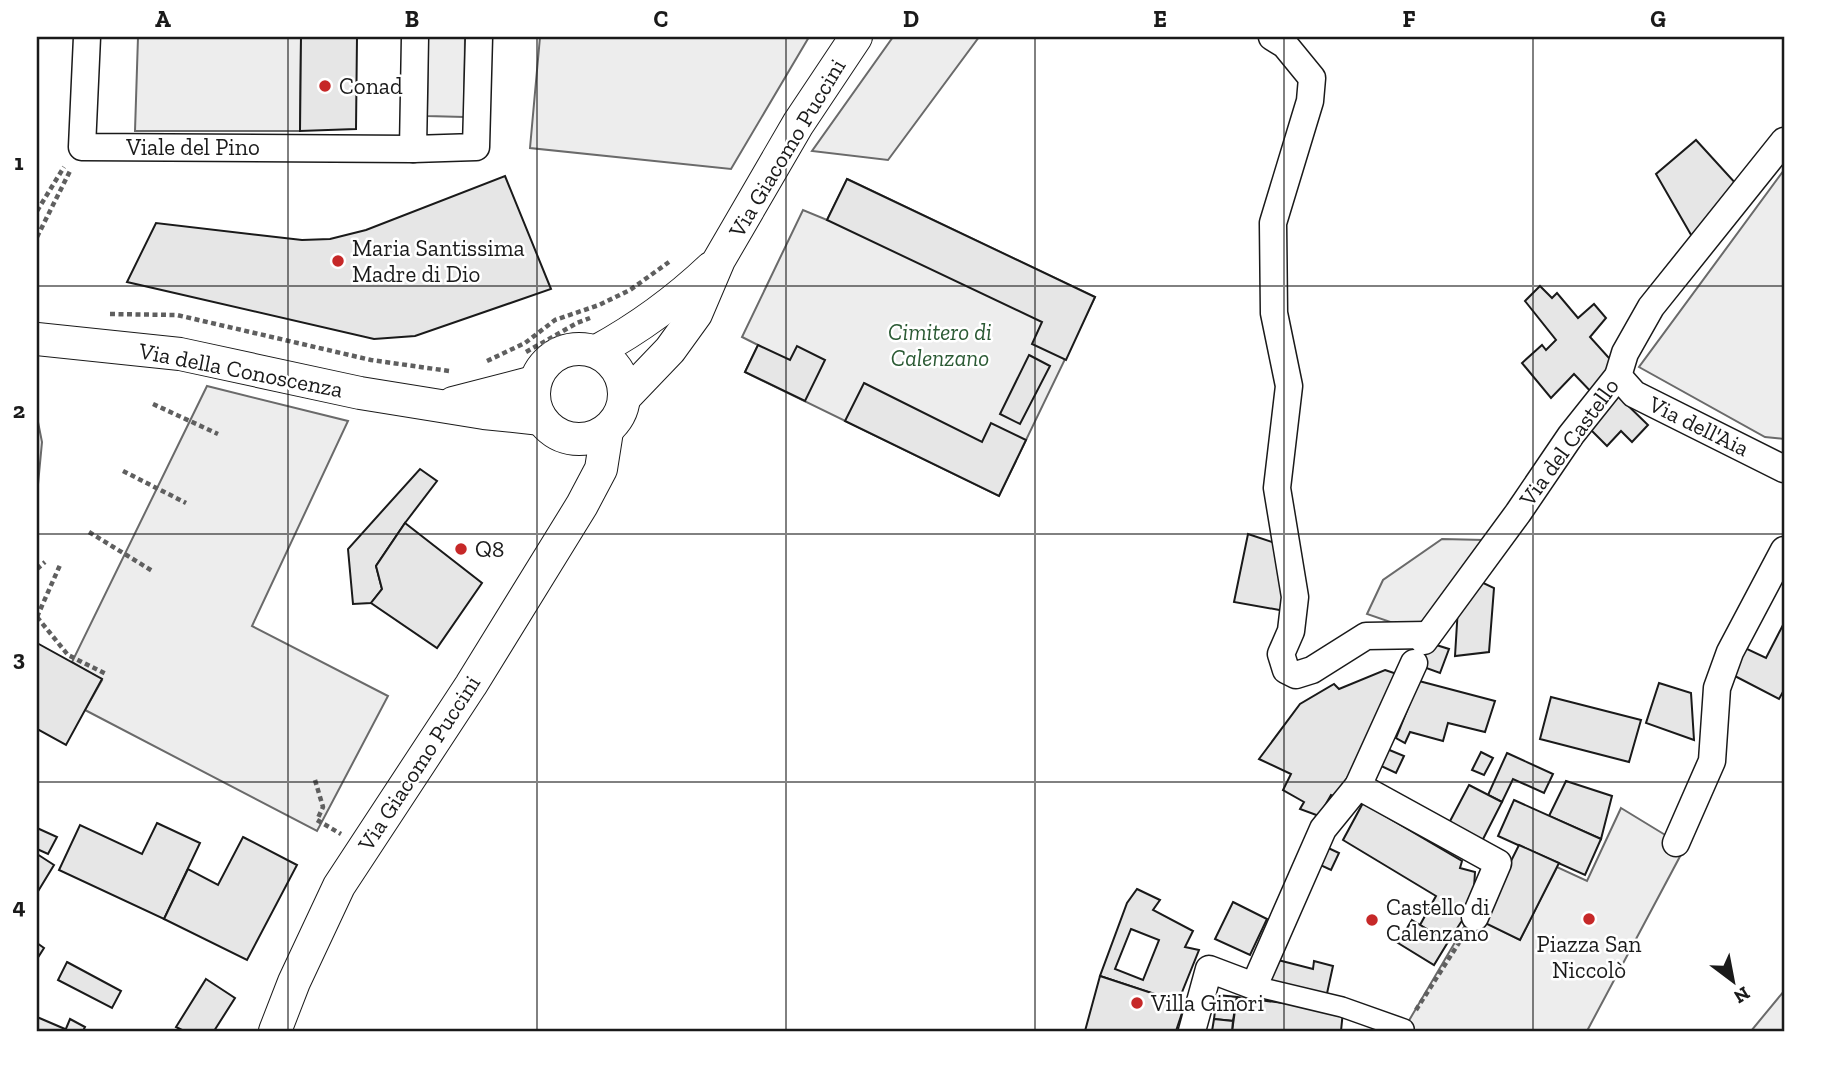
<svg xmlns="http://www.w3.org/2000/svg" width="1821" height="1068" viewBox="0 0 1821 1068" font-family="'Zilla Slab',serif">
  <style>
    .built { fill: #ededed; stroke: #6a6a6a; stroke-width: 2 }
    .building { fill: #e6e6e6; stroke: #1a1a1a; stroke-width: 2; fill-rule: evenodd }
    .lines { fill: none; stroke-linecap: round; stroke-linejoin: round }
    .pedestrian-casing { stroke: #1a1a1a; stroke-width: 22 }
    .minor-casing { stroke: #1a1a1a; stroke-width: 29 }
    .tertiary-casing { stroke: #1a1a1a; stroke-width: 34 }
    .path { stroke: #5f5f5f; stroke-width: 4.5; stroke-dasharray: 5 3.5; stroke-linecap: butt }
    .pedestrian { stroke: #fff; stroke-width: 19 }
    .minor { stroke: #fff; stroke-width: 26 }
    .tertiary { stroke: #fff; stroke-width: 32 }
    .grid { fill: none; stroke: #1a1a1a; stroke-width: 2; stroke-opacity: 0.55 }
    .poi-dot { fill: #c62828; stroke: #fff; stroke-width: 2.5 }
    .labels { text-anchor: middle; dominant-baseline: central; stroke-width: 5; stroke-linejoin: round; paint-order: stroke }
    .poi-label { font-size: 23px; fill: #1a1a1a; stroke: #fff; text-anchor: start }
    .street-label { font-size: 23px; fill: #1a1a1a; stroke: #fff }
    .park-label { font-size: 23px; font-style: italic; fill: #2b5a34; stroke: #fff }
    .neatline { fill: none; stroke: #1a1a1a; stroke-width: 2.5 }
    .grid-label { font-size: 23px; text-anchor: middle; font-weight: bold; fill: #1a1a1a }
  </style>
  <rect width="100%" height="100%" fill="#fff"/>
  <g class="built">
    <path d="M 138,37 L 301,37 L 300,131 L 135,131 Z"/>
    <path d="M 428,37 L 465,37 L 464,117 L 427,116 Z"/>
    <path d="M 540,37 L 809,37 L 731,169 L 530,148 Z"/>
    <path d="M 893,37 L 979,37 L 888,160 L 812,151 Z"/>
    <path d="M 1784,170 L 1784,439 L 1765,437 L 1639,367 Z"/>
    <path d="M 847,179 L 1095,297 L 999,496 L 745,372 L 758,345 L 742,337 L 803,210 L 827,220 Z"/>
    <path d="M 207,386 L 348,421 L 252,626 L 388,696 L 317,831 L 85,710 L 102,680 L 72,662 Z"/>
    <path d="M 37,417 L 42,442 L 37,495 Z"/>
    <path d="M 1442,539 L 1484,540 L 1428,635 L 1367,614 L 1383,580 Z"/>
    <path d="M 1621,808 L 1685,847 L 1587,1031 L 1405,1031 L 1404,1029 L 1471,915 L 1520,940 L 1557,867 L 1587,881 Z"/>
    <path d="M 1784,991 L 1784,1031 L 1751,1031 Z"/>
  </g>
  <g class="building">
    <path d="M 301,37 L 357,37 L 356,129 L 300,131 Z"/>
    <path d="M 1696,140 L 1738,186 L 1694,240 L 1656,174 Z"/>
    <path d="M 505,176 L 551,289 L 415,336 L 374,339 L 127,282 L 156,223 L 302,240 L 330,239 L 366,230 Z"/>
    <path d="M 847,179 L 1095,297 L 1066,360 L 1032,344 L 1042,322 L 827,220 Z"/>
    <path d="M 1540,286 L 1552,298 L 1557,293 L 1578,318 L 1594,304 L 1606,318 L 1590,337 L 1618,368 L 1595,396 L 1574,374 L 1551,398 L 1522,363 L 1542,345 L 1546,350 L 1556,340 L 1525,301 Z"/>
    <path d="M 758,345 L 790,360 L 797,346 L 825,360 L 805,401 L 745,372 Z"/>
    <path d="M 1029,355 L 1050,366 L 1020,424 L 1000,414 Z"/>
    <path d="M 864,383 L 982,442 L 991,423 L 1026,440 L 999,496 L 845,421 Z"/>
    <path d="M 1615,393 L 1648,425 L 1632,442 L 1621,431 L 1607,446 L 1585,424 Z"/>
    <path d="M 420,469 L 437,481 L 405,523 L 376,566 L 382,589 L 371,603 L 353,604 L 348,549 Z"/>
    <path d="M 405,523 L 482,583 L 437,648 L 371,603 L 382,589 L 376,566 Z"/>
    <path d="M 1248,534 L 1284,546 L 1285,611 L 1234,602 Z"/>
    <path d="M 1477,580 L 1494,588 L 1489,652 L 1455,656 L 1458,607 Z"/>
    <path d="M 1784,623 L 1784,690 L 1779,699 L 1729,673 L 1743,647 L 1766,658 Z"/>
    <path d="M 1417,639 L 1449,649 L 1440,673 L 1407,661 Z"/>
    <path d="M 37,643 L 102,679 L 66,745 L 37,729 Z"/>
    <path d="M 1385,670 L 1403,676 L 1340,799 L 1331,795 L 1319,816 L 1300,809 L 1304,802 L 1283,790 L 1291,774 L 1259,759 L 1300,704 L 1334,684 L 1339,689 Z"/>
    <path d="M 1419,681 L 1495,701 L 1485,732 L 1448,723 L 1443,741 L 1410,732 L 1405,743 L 1396,738 Z"/>
    <path d="M 1659,683 L 1691,693 L 1694,740 L 1646,723 Z"/>
    <path d="M 1551,697 L 1641,720 L 1629,762 L 1540,739 Z"/>
    <path d="M 1387,749 L 1404,756 L 1396,773 L 1379,765 Z"/>
    <path d="M 1481,752 L 1493,758 L 1484,775 L 1472,770 Z"/>
    <path d="M 1507,753 L 1553,774 L 1544,793 L 1513,779 L 1502,802 L 1488,795 Z"/>
    <path d="M 1566,781 L 1612,796 L 1601,839 L 1549,816 Z"/>
    <path d="M 1469,785 L 1502,802 L 1480,845 L 1448,825 Z"/>
    <path d="M 1514,800 L 1601,839 L 1585,875 L 1498,836 Z"/>
    <path d="M 1363,803 L 1462,861 L 1460,868 L 1475,872 L 1473,904 L 1448,942 L 1420,925 L 1436,896 L 1343,840 Z"/>
    <path d="M 157,823 L 200,843 L 164,919 L 59,870 L 80,825 L 142,854 Z"/>
    <path d="M 37,828 L 57,837 L 48,854 L 37,849 Z"/>
    <path d="M 243,837 L 297,865 L 247,960 L 164,919 L 188,869 L 218,885 Z"/>
    <path d="M 1519,845 L 1559,863 L 1520,940 L 1481,921 Z"/>
    <path d="M 1324,846 L 1339,853 L 1331,870 L 1316,863 Z"/>
    <path d="M 37,854 L 54,865 L 37,893 Z"/>
    <path d="M 1137,889 L 1160,900 L 1153,910 L 1193,931 L 1185,947 L 1199,950 L 1178,1002 L 1100,976 L 1127,903 ZM 1131,929 L 1159,940 L 1143,980 L 1115,969 Z"/>
    <path d="M 1233,902 L 1267,919 L 1250,955 L 1215,939 Z"/>
    <path d="M 1412,920 L 1448,942 L 1434,965 L 1398,943 Z"/>
    <path d="M 37,943 L 44,948 L 37,959 Z"/>
    <path d="M 1274,959 L 1313,969 L 1314,961 L 1333,966 L 1326,998 L 1267,983 Z"/>
    <path d="M 67,962 L 121,991 L 112,1008 L 58,980 Z"/>
    <path d="M 1100,976 L 1185,1004 L 1176,1031 L 1085,1031 Z"/>
    <path d="M 206,979 L 235,998 L 214,1031 L 184,1031 L 176,1027 Z"/>
    <path d="M 1217,995 L 1237,997 L 1233,1021 L 1214,1019 Z"/>
    <path d="M 1237,997 L 1343,1011 L 1341,1031 L 1232,1031 Z"/>
    <path d="M 37,1017 L 65,1029 L 65,1031 L 37,1031 Z"/>
    <path d="M 70,1019 L 85,1027 L 83,1031 L 65,1031 Z"/>
    <path d="M 1214,1019 L 1233,1021 L 1232,1031 L 1212,1031 Z"/>
  </g>
  <g class="lines">
    <defs>
      <path id="pedestrian" d="M 1254,986 L 1342,1007 L 1404,1029"/>
      <g id="minor">
        <path d="M 87,37 L 82,147 L 413,149"/>
        <path d="M 415,37 L 413,149 L 476,147 L 479,37"/>
        <path d="M 1272,37 L 1285,45 L 1312,78 L 1310,101 L 1273,223 L 1274,313 L 1289,386 L 1277,488 L 1295,597 L 1291,631 L 1281,654 L 1286,670 L 1296,675 L 1312,670 L 1366,636 L 1428,635"/>
        <path d="M 1618,376 L 1634,394 L 1784,469"/>
        <path d="M 1424,641 L 1518,513 L 1571,435 L 1618,376 L 1625,353 L 1651,307 L 1784,141"/>
        <path d="M 1358,786 L 1498,863 L 1475,917"/>
        <path d="M 1676,843 L 1712,761 L 1717,688 L 1730,652 L 1784,550"/>
        <path d="M 1192,1031 L 1209,969 L 1254,986 L 1323,829 L 1358,786 L 1414,663"/>
      </g>
      <g id="tertiary">
        <path d="M 37,339 L 180,354 L 360,393 L 484,413 L 541,419"/>
        <circle cx="579" cy="394" r="45"/>
        <path d="M 597,351 C 639,328 676,301 711,268"/>
        <path d="M 625,397 L 670,350 L 696,314 L 719,260 L 798,124 L 856,37"/>
        <path d="M 453,403 L 534,382"/>
        <path d="M 275,1031 L 294,982 L 339,886 L 471,685 L 582,505 L 601,469 L 607,431"/>
      </g>
    </defs>
    <use href="#pedestrian" class="pedestrian-casing"/>
    <use href="#minor" class="minor-casing"/>
    <use href="#tertiary" class="tertiary-casing"/>
    <g class="path">
      <path d="M 37,211 L 64,167"/>
      <path d="M 37,237 L 71,169"/>
      <path d="M 110,314 L 177,315 L 371,360 L 449,371"/>
      <path d="M 526,352 L 577,323 L 590,318"/>
      <path d="M 487,361 L 525,343 L 555,320 L 599,305 L 630,290 L 669,262"/>
      <path d="M 153,404 L 218,434"/>
      <path d="M 123,471 L 186,503"/>
      <path d="M 89,532 L 154,572"/>
      <path d="M 37,569 L 45,562"/>
      <path d="M 37,617 L 68,655 L 106,674"/>
      <path d="M 37,617 L 60,565"/>
      <path d="M 315,780 L 323,807 L 317,820 L 341,834"/>
      <path d="M 1416,1010 L 1462,938"/>
    </g>
    <use href="#pedestrian" class="pedestrian"/>
    <use href="#minor" class="minor"/>
    <use href="#tertiary" class="tertiary"/>
  </g>
  <path class="grid" d="M 288,37 L 288,1031M 537,37 L 537,1031M 786,37 L 786,1031M 1035,37 L 1035,1031M 1284,37 L 1284,1031M 1533,37 L 1533,1031M 37,286 L 1784,286M 37,534 L 1784,534M 37,782 L 1784,782"/>
  <g class="poi-dot">
    <circle cx="325" cy="86" r="7"/>
    <circle cx="338" cy="261" r="7"/>
    <circle cx="461" cy="549" r="7"/>
    <circle cx="1589" cy="919" r="7"/>
    <circle cx="1372" cy="920" r="7"/>
    <circle cx="1137" cy="1003" r="7"/>
  </g>
  <g class="labels">
    <g class="poi-label">
      <text x="339" y="86">Conad</text>
      <text x="352" y="248">Maria Santissima<tspan x="352" dy="26">Madre di Dio</tspan></text>
      <text x="475" y="549">Q8</text>
      <text x="1386" y="907">Castello di<tspan x="1386" dy="26">Calenzano</tspan></text>
      <text x="1589" y="944" text-anchor="middle">Piazza San<tspan x="1589" dy="26">Niccolò</tspan></text>
      <text x="1151" y="1003">Villa Ginori</text>
    </g>
    <g class="street-label">
      <text x="193" y="147">Viale del Pino</text>
      <text transform="translate(787 148) rotate(-59)">Via Giacomo Puccini</text>
      <text transform="translate(241 370) rotate(11)">Via della Conoscenza</text>
      <text transform="translate(1699 426) rotate(26)">Via dell'Aia</text>
      <text transform="translate(1569 442) rotate(-54)">Via del Castello</text>
      <text transform="translate(419 763) rotate(-57)">Via Giacomo Puccini</text>
    </g>
    <g class="park-label">
      <text x="940" y="332">Cimitero di<tspan x="940" dy="26">Calenzano</tspan></text>
    </g>
  </g>
  <rect width="1821" height="1068" fill="none" stroke="#ffffff" stroke-width="77"/>
  <g transform="translate(1733 981) rotate(148)" stroke="#ffffff" stroke-width="5" paint-order="stroke">
  <path d="M0-5L12 26L0 18L-12 26Z" fill="#1a1a1a"/>
  <text y="-10" font-size="19" font-weight="bold" text-anchor="middle" fill="#1a1a1a">N</text>
  </g>
  <rect x="38" y="38" width="1745" height="992" class="neatline"/>
  <g class="grid-label">
    <text x="163" y="27">A</text>
    <text x="412" y="27">B</text>
    <text x="661" y="27">C</text>
    <text x="911" y="27">D</text>
    <text x="1160" y="27">E</text>
    <text x="1409" y="27">F</text>
    <text x="1658" y="27">G</text>
    <text x="19" y="170">1</text>
    <text x="19" y="418">2</text>
    <text x="19" y="666">3</text>
    <text x="19" y="914">4</text>
  </g>
</svg>
